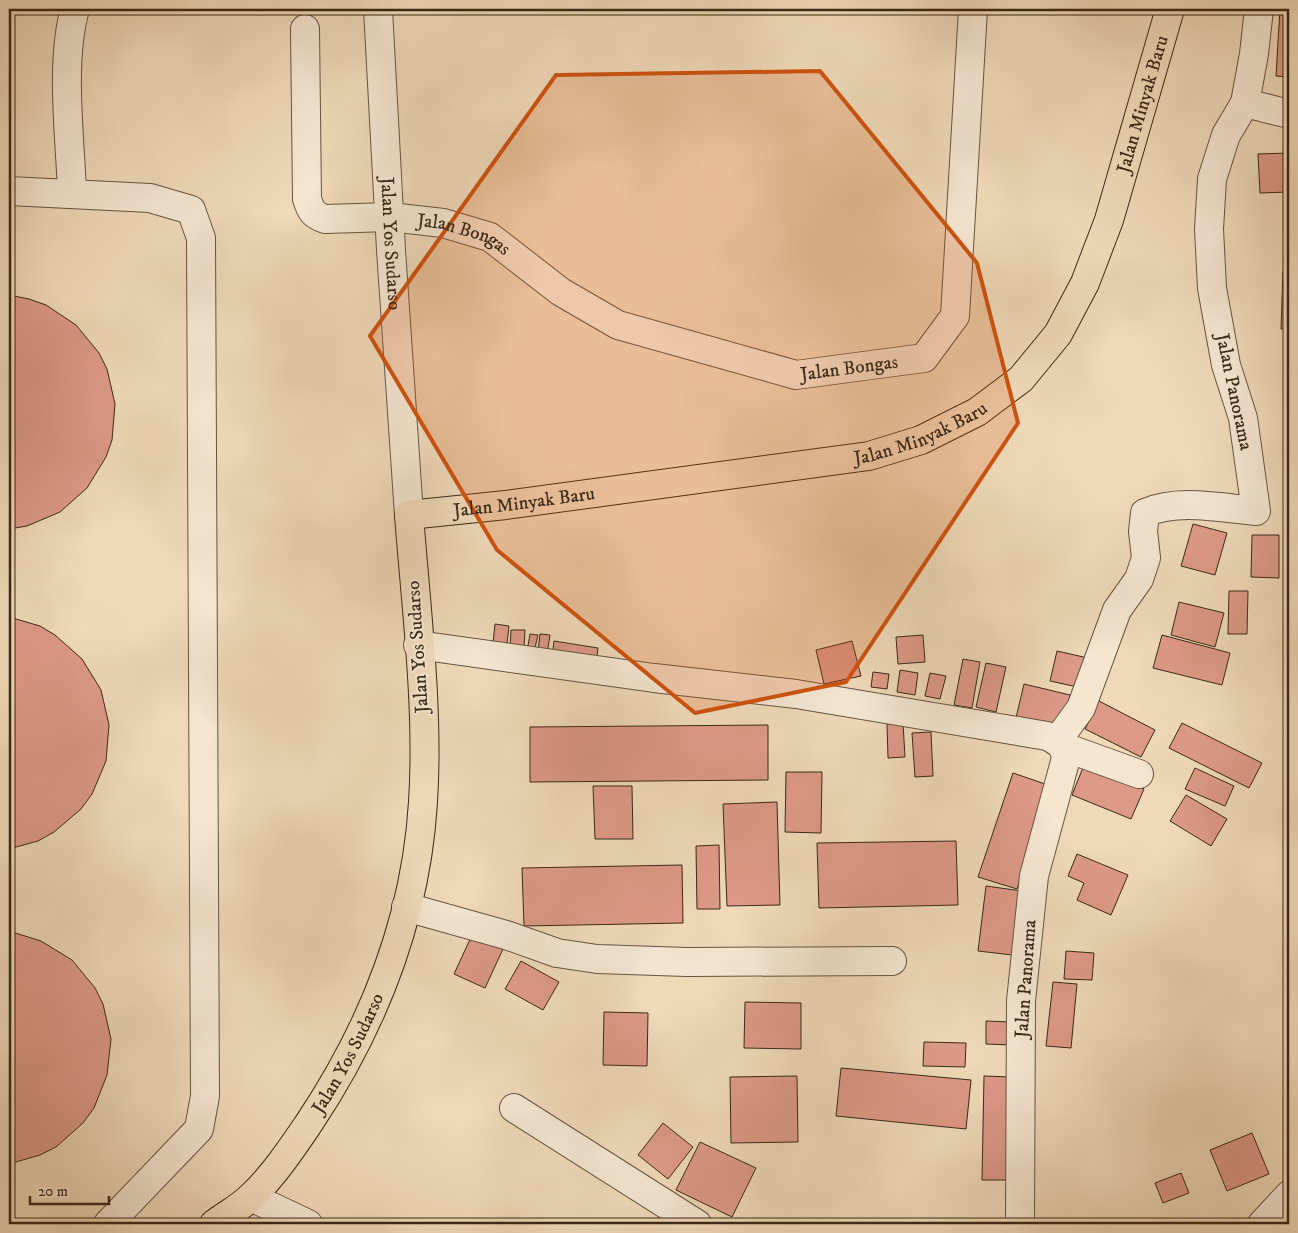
<svg xmlns="http://www.w3.org/2000/svg" width="1298" height="1233" viewBox="0 0 1298 1233" font-family="'IM FELL DW Pica',serif">
  <style>
    .building { fill: #d98; stroke: #392817 }
    .lines { fill: none; stroke-linecap: round; stroke-linejoin: round }
    .minor-casing { stroke: #665440; stroke-width: 30 }
    .major-casing { stroke: #392817; stroke-width: 30 }
    .minor { stroke: #f5e6d2; stroke-width: 28 }
    .major { stroke: #efd9b9; stroke-width: 28 }
    .marked { fill: #ce520e; fill-opacity: 0.2; stroke: #ce520e; stroke-width: 4; stroke-linejoin: round }
    .labels { text-anchor: middle; dominant-baseline: central; stroke-width: 4; stroke-linejoin: round; paint-order: stroke }
    .street-label { font-size: 19px; fill: #392817; stroke: #f5e6d2 }
  </style>
  <rect width="100%" height="100%" fill="#efd9b9"/>
  <filter id="stains"><feTurbulence type="fractalNoise" baseFrequency=".004" numOctaves="4"/><feColorMatrix values="0 0 0 0 .2 0 0 0 0 .09 0 0 0 0 .02 0 0 0 .5 -.17"/></filter>
  <radialGradient id="worn" r=".72"><stop offset=".6" stop-color="#630" stop-opacity="0"/><stop offset="1" stop-color="#630" stop-opacity=".3"/></radialGradient>
  <g class="building">
    <path d="M 1280,9 L 1289,9 L 1289,77 L 1276,76 Z"/>
    <path d="M 1289,153 L 1289,192 L 1260,193 L 1258,154 Z"/>
    <path d="M 1283,271 L 1289,271 L 1289,329 L 1281,329 Z"/>
    <path d="M 9,295 L 29,299 L 46,305 L 76,325 L 99,353 L 107,369 L 115,404 L 112,440 L 106,457 L 87,488 L 60,512 L 27,526 L 9,529 Z"/>
    <path d="M 1193,524 L 1227,533 L 1215,575 L 1181,566 Z"/>
    <path d="M 1252,535 L 1279,535 L 1279,578 L 1251,577 Z"/>
    <path d="M 1229,591 L 1248,591 L 1247,634 L 1228,634 Z"/>
    <path d="M 1179,602 L 1224,613 L 1215,647 L 1171,635 Z"/>
    <path d="M 9,617 L 40,626 L 55,635 L 82,659 L 101,690 L 109,725 L 106,761 L 92,794 L 81,809 L 54,832 L 38,841 L 9,849 Z"/>
    <path d="M 495,624 L 509,626 L 507,644 L 493,643 Z"/>
    <path d="M 511,630 L 525,630 L 524,648 L 510,648 Z"/>
    <path d="M 530,634 L 538,635 L 534,652 L 527,651 Z"/>
    <path d="M 540,634 L 550,635 L 547,654 L 538,652 Z"/>
    <path d="M 923,635 L 925,662 L 898,664 L 896,637 Z"/>
    <path d="M 1162,635 L 1230,653 L 1222,685 L 1153,668 Z"/>
    <path d="M 554,641 L 598,648 L 596,664 L 552,658 Z"/>
    <path d="M 852,641 L 861,676 L 824,684 L 816,650 Z"/>
    <path d="M 1057,651 L 1088,658 L 1082,688 L 1050,681 Z"/>
    <path d="M 963,659 L 980,662 L 972,708 L 954,705 Z"/>
    <path d="M 986,663 L 1006,667 L 996,712 L 976,707 Z"/>
    <path d="M 900,670 L 918,673 L 915,695 L 897,692 Z"/>
    <path d="M 873,672 L 889,674 L 887,689 L 871,687 Z"/>
    <path d="M 930,673 L 946,676 L 940,699 L 925,696 Z"/>
    <path d="M 1024,684 L 1070,695 L 1062,733 L 1015,722 Z"/>
    <path d="M 1099,701 L 1155,730 L 1141,757 L 1085,729 Z"/>
    <path d="M 903,723 L 905,757 L 888,758 L 887,724 Z"/>
    <path d="M 1182,723 L 1262,763 L 1249,788 L 1169,748 Z"/>
    <path d="M 768,725 L 768,780 L 530,782 L 530,727 Z"/>
    <path d="M 931,732 L 933,776 L 915,777 L 912,733 Z"/>
    <path d="M 1084,765 L 1144,789 L 1131,819 L 1072,795 Z"/>
    <path d="M 1195,768 L 1234,786 L 1225,806 L 1185,789 Z"/>
    <path d="M 786,772 L 822,772 L 821,833 L 785,832 Z"/>
    <path d="M 1013,773 L 1051,786 L 1017,889 L 978,877 Z"/>
    <path d="M 593,786 L 632,786 L 633,839 L 595,839 Z"/>
    <path d="M 1186,795 L 1227,819 L 1211,846 L 1170,821 Z"/>
    <path d="M 777,802 L 780,905 L 727,906 L 723,804 Z"/>
    <path d="M 956,841 L 958,905 L 819,908 L 817,843 Z"/>
    <path d="M 719,845 L 720,909 L 697,909 L 696,846 Z"/>
    <path d="M 1077,854 L 1128,875 L 1111,915 L 1077,900 L 1084,883 L 1068,876 Z"/>
    <path d="M 682,865 L 683,923 L 524,926 L 522,868 Z"/>
    <path d="M 986,886 L 1029,892 L 1021,956 L 978,951 Z"/>
    <path d="M 9,931 L 41,941 L 72,960 L 95,988 L 103,1004 L 111,1039 L 107,1075 L 94,1108 L 83,1123 L 56,1147 L 40,1155 L 9,1164 Z"/>
    <path d="M 472,935 L 503,949 L 485,988 L 454,974 Z"/>
    <path d="M 1066,951 L 1094,953 L 1092,980 L 1064,979 Z"/>
    <path d="M 521,961 L 559,982 L 543,1010 L 505,989 Z"/>
    <path d="M 1053,982 L 1077,984 L 1071,1048 L 1046,1046 Z"/>
    <path d="M 745,1002 L 801,1003 L 801,1049 L 744,1048 Z"/>
    <path d="M 604,1012 L 648,1013 L 647,1066 L 603,1065 Z"/>
    <path d="M 986,1021 L 1011,1022 L 1010,1045 L 986,1044 Z"/>
    <path d="M 924,1042 L 966,1043 L 965,1067 L 923,1066 Z"/>
    <path d="M 841,1068 L 971,1080 L 966,1129 L 836,1116 Z"/>
    <path d="M 797,1076 L 798,1142 L 731,1143 L 730,1077 Z"/>
    <path d="M 984,1076 L 1010,1077 L 1007,1180 L 982,1180 Z"/>
    <path d="M 663,1123 L 693,1147 L 668,1179 L 638,1155 Z"/>
    <path d="M 1252,1133 L 1269,1174 L 1227,1191 L 1210,1150 Z"/>
    <path d="M 700,1142 L 756,1168 L 732,1217 L 676,1190 Z"/>
    <path d="M 1181,1173 L 1189,1193 L 1163,1203 L 1155,1183 Z"/>
    <path d="M 1101,1219 L 1103,1224 L 1087,1224 Z"/>
  </g>
  <g class="lines">
    <defs>
      <g id="minor">
        <path id="s1" d="M 378,9 L 391,250 L 409,515"/>
        <path id="s2" d="M 305,29 L 307,199 C 311,211 313,215 325,219 L 390,217 L 443,223 L 490,237 L 561,292 L 618,325 L 796,375 L 924,358 L 955,316 L 973,9"/>
        <path d="M 1245,103 L 1289,114"/>
        <path d="M 9,191 L 150,198 L 191,210 L 201,238 L 205,1096 L 199,1129 L 108,1224"/>
        <path d="M 72,192 C 70,137 60,62 75,9"/>
        <path d="M 418,645 L 654,678 L 796,694 L 1047,736 C 1059,742 1064,745 1066,758 L 1034,876 L 1021,1001 L 1020,1224"/>
        <path d="M 1057,741 L 1081,708 L 1117,610 L 1139,579 L 1146,558 L 1143,531 L 1145,513 C 1178,498 1221,508 1256,511 L 1243,418 L 1226,365 L 1212,288 L 1209,229 L 1212,179 L 1226,135 L 1245,103 L 1254,54 L 1259,9"/>
        <path d="M 1064,747 L 1139,774"/>
        <path d="M 406,907 L 506,935 L 557,953 L 597,959 L 687,962 L 892,961"/>
        <path d="M 514,1108 L 697,1224"/>
        <path d="M 251,1197 L 308,1224"/>
        <path d="M 1262,1224 L 1289,1195"/>
      </g>
      <g id="major">
        <path id="s3" d="M 214,1224 C 226,1215 241,1207 252,1196 C 274,1175 292,1148 309,1123 C 373,1027 416,918 423,802 C 429,709 416,608 409,515 L 506,505 L 869,456 L 921,440 L 977,412 L 1021,379 L 1058,334 L 1085,283 L 1109,220 L 1170,9"/>
      </g>
    </defs>
    <use href="#minor" class="minor-casing"/>
    <use href="#major" class="major-casing"/>
    <use href="#minor" class="minor"/>
    <use href="#major" class="major"/>
  </g>
  <path class="marked" d="M 820,71 L 977,263 L 1018,423 L 846,682 L 695,713 L 497,550 L 370,336 L 556,75 Z"/>
  <g class="labels">
    <g class="street-label">
      <text stroke="none"><textPath href="#s3" startOffset="1712">Jalan Minyak Baru</textPath></text>
      <text stroke="none"><textPath href="#s2" startOffset="340">Jalan Bongas</textPath></text>
      <text stroke="none"><textPath href="#s1" startOffset="235">Jalan Yos Sudarso</textPath></text>
      <text stroke="none"><textPath href="#s2" startOffset="760">Jalan Bongas</textPath></text>
      <text transform="translate(1234 392) rotate(78)">Jalan Panorama</text>
      <text stroke="none"><textPath href="#s3" startOffset="1292">Jalan Minyak Baru</textPath></text>
      <text stroke="none"><textPath href="#s3" startOffset="888">Jalan Minyak Baru</textPath></text>
      <text transform="translate(418 647) rotate(-94)">Jalan Yos Sudarso</text>
      <text transform="translate(1026 979) rotate(-86)">Jalan Panorama</text>
      <text stroke="none"><textPath href="#s3" startOffset="220">Jalan Yos Sudarso</textPath></text>
    </g>
  </g>
  <rect width="1298" height="1233" fill="none" stroke="#efd9b9" stroke-width="30"/>
  <rect x="10" y="10" width="1278" height="1213" fill="none" stroke="#392817" stroke-width="2.5"/>
  <rect x="15" y="15" width="1268" height="1203" fill="none" stroke="#392817"/>
  <path d="M30 1196v8h79v-8" fill="none" stroke="#392817" stroke-width="2.5"/>
  <text x="38" y="1196" font-size="15" fill="#392817" stroke="#f5e6d2" stroke-width="4" paint-order="stroke">20 m</text>
  <rect width="100%" height="100%" filter="url(#stains)"/>
  <rect width="100%" height="100%" fill="url(#worn)"/>
</svg>
